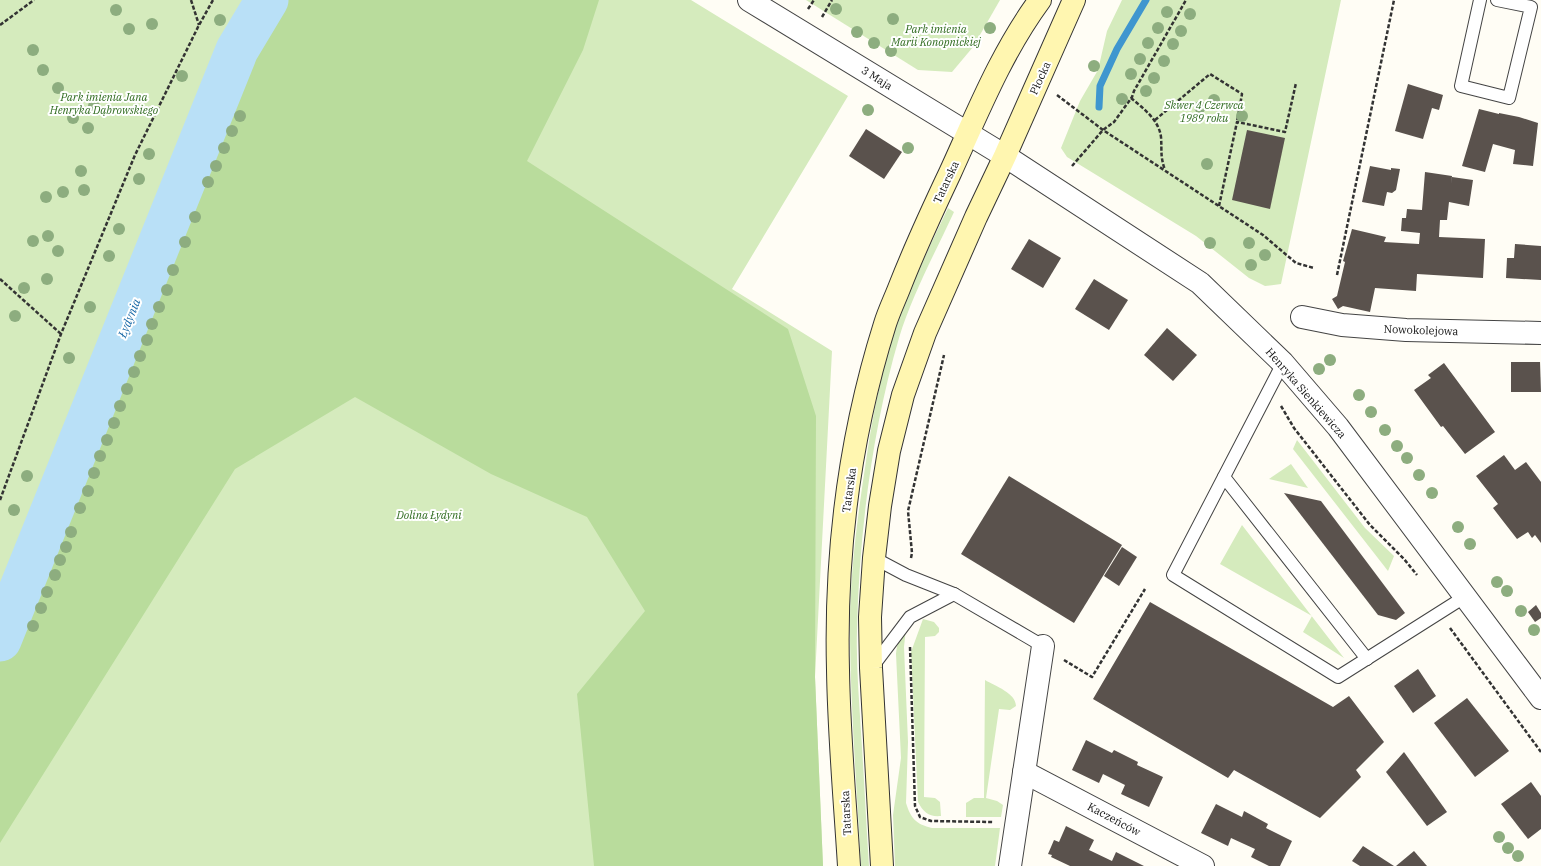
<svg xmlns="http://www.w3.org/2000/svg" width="1541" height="866" viewBox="0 0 1541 866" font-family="'IBM Plex Serif',serif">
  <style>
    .green { fill: #d5ebbd }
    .forest { fill: #b9dc9c }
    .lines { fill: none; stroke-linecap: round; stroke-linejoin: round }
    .stream { stroke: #3f96cf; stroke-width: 7 }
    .river { stroke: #b9e0f7; stroke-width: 43 }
    .building { fill: #5a524d }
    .service-casing { stroke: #444; stroke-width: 14 }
    .minor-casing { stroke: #444; stroke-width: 24 }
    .tertiary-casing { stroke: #444; stroke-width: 24 }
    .secondary-casing { stroke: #333; stroke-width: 24 }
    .path { stroke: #333; stroke-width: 2.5; stroke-dasharray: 4 2; stroke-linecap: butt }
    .service { stroke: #fff; stroke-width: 12 }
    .minor { stroke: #fff; stroke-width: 22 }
    .tertiary { stroke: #fff; stroke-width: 22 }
    .secondary { stroke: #fff6b0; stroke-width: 22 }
    .tree { fill: #8dad7f }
    .labels { text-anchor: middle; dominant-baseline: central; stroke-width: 4; stroke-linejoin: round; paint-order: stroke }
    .park-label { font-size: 11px; font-style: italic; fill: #2f6b1f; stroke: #fff }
    .street-label { font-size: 11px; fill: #111; stroke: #fff }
    .water-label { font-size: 12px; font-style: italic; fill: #1768a6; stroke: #fff }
  </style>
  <rect width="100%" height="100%" fill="#fffdf5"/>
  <g class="green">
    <path d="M 0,0 L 691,0 L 848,96 L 732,289 L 832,351 L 815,677 L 823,866 L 0,866 Z"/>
    <path d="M 806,0 L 1000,0 L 973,47 L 952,72 L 918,70 Z"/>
    <path d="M 1122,0 L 1341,0 L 1281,284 L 1265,286 L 1249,278 L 1196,236 L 1067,157 L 1061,148 L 1080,101 L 1098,70 L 1107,31 Z"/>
    <path d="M 948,208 L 954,212 C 935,253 912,295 899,338 C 872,430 859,535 857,631 C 856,664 859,698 861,732 C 864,776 866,821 869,866 L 861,866 C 857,791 851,715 850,640 C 849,580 857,520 866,461 C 872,421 879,381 891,342 C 905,296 927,252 948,208 Z"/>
    <path d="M 1297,440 L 1365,528 L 1394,556 L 1388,571 L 1293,449 Z"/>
    <path d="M 1291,464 L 1308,488 L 1269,479 Z"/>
    <path d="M 1242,525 C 1276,569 1310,614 1344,658 L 1303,632 L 1312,616 L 1220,564 Z"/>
    <path d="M 923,619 L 934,622 L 939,628 L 939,632 L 935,636 L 925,637 L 924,797 L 935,798 L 940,802 L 941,816 C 929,817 924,813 918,802 L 911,652 Z"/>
    <path d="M 906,628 L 904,647 L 908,742 L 906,803 C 911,819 916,824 932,828 L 1000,828 L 995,866 L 895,866 L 893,815 L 901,758 L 896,654 C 897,644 899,636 906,628 Z"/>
    <path d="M 985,680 C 995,686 1016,693 1016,706 L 1010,710 L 999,709 L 986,798 L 997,801 L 1003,805 L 1001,817 L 966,817 L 966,803 L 974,798 L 984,798 Z"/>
  </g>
  <path class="forest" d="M 267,0 L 599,0 L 583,50 L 527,161 L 788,329 L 816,416 L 815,677 L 823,866 L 594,866 L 577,694 L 645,611 L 587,517 L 491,474 L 355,397 L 235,469 L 0,843 L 0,642 L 237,50 Z"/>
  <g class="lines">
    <path class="stream" d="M 1099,107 L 1100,86 L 1117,49 L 1146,0"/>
    <path class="river" d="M 0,640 L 237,50 L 267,0"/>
  </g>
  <g class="building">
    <path d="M 1408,84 L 1443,95 L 1439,110 L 1432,108 L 1423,139 L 1395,131 Z"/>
    <path d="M 1479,109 L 1499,114 L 1499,113 L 1519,117 L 1538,123 L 1533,166 L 1513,164 L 1515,150 L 1493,144 L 1485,172 L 1462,166 Z"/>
    <path d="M 866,129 L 902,152 L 884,179 L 849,156 Z"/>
    <path d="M 1247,130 L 1285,138 L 1270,209 L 1232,200 Z"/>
    <path d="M 1370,166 L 1391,170 L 1391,168 L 1400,169 L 1396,190 L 1392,193 L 1387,192 L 1384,206 L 1362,202 Z"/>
    <path d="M 1425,172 L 1452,176 L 1451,184 L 1452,177 L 1473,180 L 1469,206 L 1449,202 L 1447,220 L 1440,220 L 1439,237 L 1485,239 L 1483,278 L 1417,274 L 1416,291 L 1375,288 L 1370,312 L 1343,306 L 1338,309 L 1332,299 L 1337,296 L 1345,262 L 1343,261 L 1352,229 L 1386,237 L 1384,242 L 1419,244 L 1420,233 L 1401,231 L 1402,218 L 1406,218 L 1407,209 L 1422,210 Z"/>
    <path d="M 1029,239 L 1061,258 L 1043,288 L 1011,269 Z"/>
    <path d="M 1515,244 L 1541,246 L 1541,280 L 1506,278 L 1507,258 L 1514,258 Z"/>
    <path d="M 1094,279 L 1128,300 L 1109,330 L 1075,309 Z"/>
    <path d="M 1167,328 L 1197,355 L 1173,381 L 1144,355 Z"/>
    <path d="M 1511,362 L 1540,362 L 1541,392 L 1511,392 Z"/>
    <path d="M 1444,363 L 1495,432 L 1465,454 L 1443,426 L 1441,427 L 1414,390 L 1431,378 L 1428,375 Z"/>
    <path d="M 1504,455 L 1515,470 L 1526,462 L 1541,482 L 1541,543 L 1535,535 L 1532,538 L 1528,532 L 1517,539 L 1503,521 L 1509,517 L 1503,521 L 1493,508 L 1498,504 L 1476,476 Z"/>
    <path d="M 1009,476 L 1122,545 L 1074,623 L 961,554 Z"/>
    <path d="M 1284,493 L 1321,501 L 1405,613 L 1396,620 L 1378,615 Z"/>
    <path d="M 1122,547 L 1137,557 L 1119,586 L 1104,576 Z"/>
    <path d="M 1150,602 L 1333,707 L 1349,696 L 1384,742 L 1356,770 L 1361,777 L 1320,818 L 1234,770 L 1228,778 L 1093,699 Z"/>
    <path d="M 1536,605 L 1541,613 L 1541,618 L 1535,622 L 1528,612 Z"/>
    <path d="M 1418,669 L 1436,696 L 1413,713 L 1394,686 Z"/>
    <path d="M 1467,698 L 1509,751 L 1475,777 L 1434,723 Z"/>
    <path d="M 1086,740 L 1112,753 L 1114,750 L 1138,762 L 1137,765 L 1163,777 L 1149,807 L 1121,794 L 1125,785 L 1103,774 L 1099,783 L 1072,770 Z"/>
    <path d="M 1404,752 L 1447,812 L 1427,826 L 1386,772 Z"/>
    <path d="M 1531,782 L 1541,796 L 1541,829 L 1528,839 L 1501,804 Z"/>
    <path d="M 1216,804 L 1242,817 L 1244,811 L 1268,824 L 1266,828 L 1292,841 L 1280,866 L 1269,866 L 1251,857 L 1255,849 L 1231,838 L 1228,846 L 1201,833 Z"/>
    <path d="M 1066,826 L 1094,840 L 1089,850 L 1112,861 L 1116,852 L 1144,866 L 1070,866 L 1051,857 L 1052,855 L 1048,854 L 1054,840 L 1059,842 Z"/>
    <path d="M 1363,846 L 1394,866 L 1360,866 L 1352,861 Z"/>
    <path d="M 1414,851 L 1427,866 L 1396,866 Z"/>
  </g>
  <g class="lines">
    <defs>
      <g id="service">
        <path d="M 1480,0 L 1461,86 L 1509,98 L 1531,7 L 1497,0"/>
        <path d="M 1283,363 L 1173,575 L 1338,677 L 1466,596"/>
        <path d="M 1224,477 L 1367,659"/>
        <path d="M 874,558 L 906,575 L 954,594 L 1043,646"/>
        <path d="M 873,666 L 910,617 L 954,594"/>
      </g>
      <g id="minor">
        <path d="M 1302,317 L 1342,325 L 1406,330 L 1541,333"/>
        <path d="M 1024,772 L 1203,866"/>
        <path d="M 1010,866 L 1043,646"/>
      </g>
      <path id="tertiary" d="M 749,0 L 1005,156 L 1200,283 L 1283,363 L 1338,427 L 1541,698"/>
      <g id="secondary">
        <path d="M 849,866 C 845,801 839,736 838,670 C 835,554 850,435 885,324 C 889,311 895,299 900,286 C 915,248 932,211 950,173 C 977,114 1001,53 1040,0"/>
        <path d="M 882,866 L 871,668 L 870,617 L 874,558 L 880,506 L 889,451 L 903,395 L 925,333 L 976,217 L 1005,156 L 1074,0"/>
      </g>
    </defs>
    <use href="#service" class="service-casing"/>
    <use href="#minor" class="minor-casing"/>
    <use href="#tertiary" class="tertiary-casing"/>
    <use href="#secondary" class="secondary-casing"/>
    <g class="path">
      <path d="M 191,0 L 199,25"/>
      <path d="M 808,9 L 814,0"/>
      <path d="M 822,17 L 832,0"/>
      <path d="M 0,25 L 34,0"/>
      <path d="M 1057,95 L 1103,130 L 1263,235 L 1296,263 L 1314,268"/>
      <path d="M 1131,98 C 1143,108 1159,120 1161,137 C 1162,151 1160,156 1165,170"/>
      <path d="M 1155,120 L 1210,74 L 1242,94 L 1237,122"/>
      <path d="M 1072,166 L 1103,130 L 1114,122 L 1132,97 L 1134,91 L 1186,0"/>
      <path d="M 1219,206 L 1237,122 L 1285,132 L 1296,83"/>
      <path d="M 1337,275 L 1394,0"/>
      <path d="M 0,279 L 61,334"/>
      <path d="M 1281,406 L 1294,428 L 1370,525 L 1404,559 L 1417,575"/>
      <path d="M 0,500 L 61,334 L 135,155 L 199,25 L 213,0"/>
      <path d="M 911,558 L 912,553 L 908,511 L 944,355"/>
      <path d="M 1450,628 L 1541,752"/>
      <path d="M 910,647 L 915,806 L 920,817 L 931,821 L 993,822"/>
      <path d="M 1064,660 L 1092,677 L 1145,589"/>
    </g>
    <use href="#service" class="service"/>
    <use href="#minor" class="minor"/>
    <use href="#tertiary" class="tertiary"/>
    <use href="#secondary" class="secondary"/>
  </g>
  <g class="tree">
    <circle cx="836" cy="9" r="6"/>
    <circle cx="116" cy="10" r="6"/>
    <circle cx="1167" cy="12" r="6"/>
    <circle cx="1190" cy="14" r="6"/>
    <circle cx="893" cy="19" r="6"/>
    <circle cx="220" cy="20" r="6"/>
    <circle cx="152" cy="24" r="6"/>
    <circle cx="990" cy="28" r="6"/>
    <circle cx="1158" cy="28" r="6"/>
    <circle cx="129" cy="29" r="6"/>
    <circle cx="1181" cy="31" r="6"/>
    <circle cx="857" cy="32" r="6"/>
    <circle cx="874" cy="43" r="6"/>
    <circle cx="1148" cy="43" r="6"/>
    <circle cx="1173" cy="44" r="6"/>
    <circle cx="33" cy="50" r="6"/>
    <circle cx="891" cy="51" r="6"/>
    <circle cx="1140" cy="59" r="6"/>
    <circle cx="1164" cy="61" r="6"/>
    <circle cx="1094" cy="66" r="6"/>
    <circle cx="43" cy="70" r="6"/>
    <circle cx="1131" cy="74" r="6"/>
    <circle cx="182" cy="76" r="6"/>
    <circle cx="1154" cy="78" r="6"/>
    <circle cx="58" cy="88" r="6"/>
    <circle cx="1146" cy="91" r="6"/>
    <circle cx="1122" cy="99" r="6"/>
    <circle cx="1214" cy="100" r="6"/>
    <circle cx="94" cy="106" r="6"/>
    <circle cx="1200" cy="107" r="6"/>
    <circle cx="868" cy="110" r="6"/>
    <circle cx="240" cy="116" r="6"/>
    <circle cx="1242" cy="116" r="6"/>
    <circle cx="73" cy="118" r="6"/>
    <circle cx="88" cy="128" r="6"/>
    <circle cx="232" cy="131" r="6"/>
    <circle cx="224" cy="148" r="6"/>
    <circle cx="908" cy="148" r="6"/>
    <circle cx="149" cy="154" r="6"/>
    <circle cx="1207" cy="164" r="6"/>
    <circle cx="216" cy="166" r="6"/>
    <circle cx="81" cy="171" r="6"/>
    <circle cx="139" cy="179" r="6"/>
    <circle cx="208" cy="182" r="6"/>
    <circle cx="84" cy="190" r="6"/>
    <circle cx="63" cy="192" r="6"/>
    <circle cx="46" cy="197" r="6"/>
    <circle cx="195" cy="217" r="6"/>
    <circle cx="119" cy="229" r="6"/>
    <circle cx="48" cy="236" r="6"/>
    <circle cx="33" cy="241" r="6"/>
    <circle cx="185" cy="242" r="6"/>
    <circle cx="1210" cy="243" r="6"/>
    <circle cx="1249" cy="243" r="6"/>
    <circle cx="58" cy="251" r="6"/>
    <circle cx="1265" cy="255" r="6"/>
    <circle cx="109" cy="256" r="6"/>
    <circle cx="1251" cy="265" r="6"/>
    <circle cx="173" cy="270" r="6"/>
    <circle cx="47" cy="279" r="6"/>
    <circle cx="24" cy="288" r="6"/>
    <circle cx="167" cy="290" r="6"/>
    <circle cx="90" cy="307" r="6"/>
    <circle cx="159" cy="307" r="6"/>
    <circle cx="15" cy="316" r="6"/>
    <circle cx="152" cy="324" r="6"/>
    <circle cx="147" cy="340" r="6"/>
    <circle cx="140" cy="356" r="6"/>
    <circle cx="69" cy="358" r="6"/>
    <circle cx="1330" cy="360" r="6"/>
    <circle cx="1319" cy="369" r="6"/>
    <circle cx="134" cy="372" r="6"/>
    <circle cx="127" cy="389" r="6"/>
    <circle cx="1359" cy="395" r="6"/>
    <circle cx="120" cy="406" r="6"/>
    <circle cx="1371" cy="412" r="6"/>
    <circle cx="114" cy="423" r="6"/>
    <circle cx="1385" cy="430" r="6"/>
    <circle cx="107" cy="440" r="6"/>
    <circle cx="1397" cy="446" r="6"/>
    <circle cx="100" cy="456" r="6"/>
    <circle cx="1407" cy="458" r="6"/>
    <circle cx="94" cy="473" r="6"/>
    <circle cx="1419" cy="475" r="6"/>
    <circle cx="27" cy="476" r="6"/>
    <circle cx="88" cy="491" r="6"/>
    <circle cx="1432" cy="493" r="6"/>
    <circle cx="80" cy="508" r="6"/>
    <circle cx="14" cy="510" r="6"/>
    <circle cx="1458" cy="527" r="6"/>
    <circle cx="71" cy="532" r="6"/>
    <circle cx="1470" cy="544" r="6"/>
    <circle cx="66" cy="547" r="6"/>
    <circle cx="60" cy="560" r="6"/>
    <circle cx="55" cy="575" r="6"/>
    <circle cx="1497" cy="582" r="6"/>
    <circle cx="1507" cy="591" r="6"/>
    <circle cx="47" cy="592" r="6"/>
    <circle cx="41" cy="608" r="6"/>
    <circle cx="1521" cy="611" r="6"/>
    <circle cx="33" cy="626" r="6"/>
    <circle cx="1534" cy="630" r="6"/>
    <circle cx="1499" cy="837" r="6"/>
    <circle cx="1508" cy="848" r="6"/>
    <circle cx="1518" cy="856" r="6"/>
  </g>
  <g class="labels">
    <g class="park-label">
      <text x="936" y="29">Park imienia<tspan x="936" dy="13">Marii Konopnickiej</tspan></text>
      <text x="104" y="97">Park imienia Jana<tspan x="104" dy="13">Henryka Dąbrowskiego</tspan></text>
      <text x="1204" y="105">Skwer 4 Czerwca<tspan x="1204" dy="13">1989 roku</tspan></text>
      <text x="429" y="515">Dolina Łydyni</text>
    </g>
    <g class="street-label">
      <text transform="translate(877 78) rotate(32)">3 Maja</text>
      <text transform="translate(1040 78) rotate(-66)">Płocka</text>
      <text transform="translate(946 182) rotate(-65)">Tatarska</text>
      <text transform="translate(1421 330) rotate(2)">Nowokolejowa</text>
      <text transform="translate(1306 393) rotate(49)">Henryka Sienkiewicza</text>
      <text transform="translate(849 490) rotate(-82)">Tatarska</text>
      <text transform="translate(846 813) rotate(-93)">Tatarska</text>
      <text transform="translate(1114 819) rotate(28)">Kaczeńców</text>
    </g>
    <g class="water-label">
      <text transform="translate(129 318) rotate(-68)">Łydynia</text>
    </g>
  </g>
</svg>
